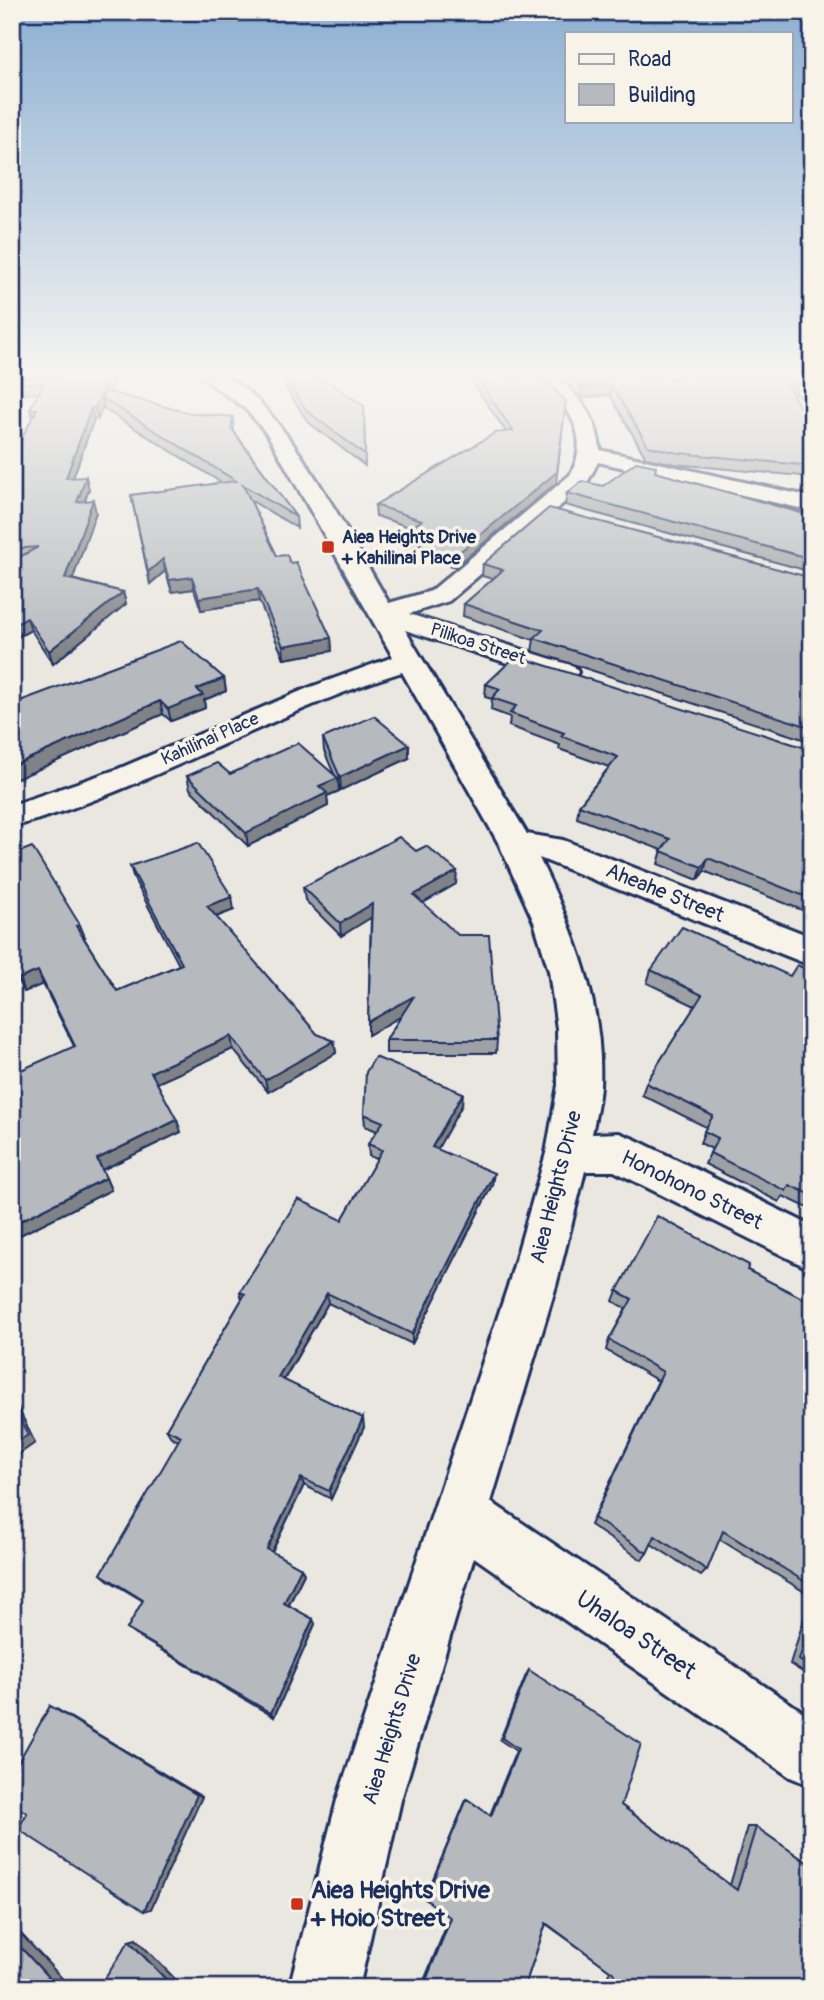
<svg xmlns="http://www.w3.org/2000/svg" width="824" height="2000" viewBox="0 0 824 2000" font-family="Pangolin,sans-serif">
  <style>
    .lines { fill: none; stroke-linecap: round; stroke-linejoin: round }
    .minor-casing { stroke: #1b2f5e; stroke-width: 6 }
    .minor { fill: #f7f3e8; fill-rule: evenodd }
    .wall { fill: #9da0a4; stroke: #1b2f5e; stroke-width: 2 }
    .shaded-wall { fill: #7f8286; stroke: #1b2f5e; stroke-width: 2 }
    .building { fill: #b6babf; stroke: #1b2f5e; stroke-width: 2 }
    .poi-dot { fill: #c8321e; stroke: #f7f3e8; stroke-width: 2.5 }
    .labels { text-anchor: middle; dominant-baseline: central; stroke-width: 7; stroke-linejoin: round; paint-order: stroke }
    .far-poi-label { font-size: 18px; font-weight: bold; fill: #1b2f5e; stroke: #f7f3e8; text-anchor: start }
    .far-street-label { font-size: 18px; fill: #1b2f5e; stroke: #f7f3e8 }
    .street-label { font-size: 21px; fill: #1b2f5e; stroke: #f7f3e8 }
    .near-street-label { font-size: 24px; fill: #1b2f5e; stroke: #f7f3e8 }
    .near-poi-label { font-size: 24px; font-weight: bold; fill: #1b2f5e; stroke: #f7f3e8; text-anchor: start }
  </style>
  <rect width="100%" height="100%" fill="#eae7e0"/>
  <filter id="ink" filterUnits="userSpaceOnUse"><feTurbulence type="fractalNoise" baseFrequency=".0143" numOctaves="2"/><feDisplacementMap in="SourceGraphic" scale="14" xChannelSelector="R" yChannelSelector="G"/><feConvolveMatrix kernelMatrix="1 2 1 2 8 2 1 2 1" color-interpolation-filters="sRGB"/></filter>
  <g filter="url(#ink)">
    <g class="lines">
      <defs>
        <g id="minor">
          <path d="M 12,378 L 27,378 L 19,394 L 12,396 Z"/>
          <path d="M 203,378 C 209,378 218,376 224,378 C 277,391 359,554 389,603 L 431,591 L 570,475 C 586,446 579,421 556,397 C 550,391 541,386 536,378 L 557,378 C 580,396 598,420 600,450 L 812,497 L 812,511 L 598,462 L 587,483 L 449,601 L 409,614 L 574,666 L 578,672 L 574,678 L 564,680 L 554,678 L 405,630 L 527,834 L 563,840 L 812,937 L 812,966 L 539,858 C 574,930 604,1004 600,1086 C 599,1102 595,1118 592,1134 L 619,1133 L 634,1139 L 812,1226 L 812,1270 L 614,1171 L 585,1171 L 556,1286 L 491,1502 L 812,1718 L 812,1786 L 790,1777 L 474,1557 L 401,1800 L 359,1988 L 289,1988 L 337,1800 L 508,1286 L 546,1153 L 558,1085 L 557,1029 L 549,971 L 534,922 L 499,844 L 402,672 C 268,714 148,790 12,827 L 12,805 L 118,769 L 308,688 L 393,657 L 268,435 L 245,408 Z"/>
          <path d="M 783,378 L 803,378 L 812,386 L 812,402 L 805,400 Z"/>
        </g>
      </defs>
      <use href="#minor" class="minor-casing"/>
      <use href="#minor" class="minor"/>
    </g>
    <g class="wall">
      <path d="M 22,378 L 114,378 L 109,392 L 189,413 L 233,417 L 234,431 L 296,517 L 297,528 L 250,500 L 277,556 L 331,638 L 332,651 L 284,659 L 259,601 L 201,610 L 194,589 L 172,592 L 165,571 L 150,584 L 131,495 L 222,483 L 104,409 L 103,405 L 98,419 L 94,419 L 73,478 L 89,489 L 85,501 L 96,512 L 72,579 L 123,592 L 126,604 L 53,664 L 31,630 L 12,640 L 12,457 L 33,417 L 30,409 L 39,393 L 22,394 L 19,383 Z"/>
      <path d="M 285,378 L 364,406 L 365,466 L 308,422 L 286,388 Z"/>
      <path d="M 470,378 L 543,378 L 556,483 L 455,567 L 406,552 L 406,540 L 412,535 L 412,528 L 376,516 L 375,505 L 506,432 Z"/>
      <path d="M 561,378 L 793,378 L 798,383 L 795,394 L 792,394 L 812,437 L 812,477 L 675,464 L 646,458 L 610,395 L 581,398 Z"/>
      <path d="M 655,472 L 812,516 L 812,572 L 565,505 L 567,493 L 603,486 Z"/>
      <path d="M 483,564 L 812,578 L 812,742 L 532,651 L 534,640 L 463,616 L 464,604 L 493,579 L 482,576 Z"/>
      <path d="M 224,678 L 226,691 L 204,700 L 205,708 L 171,721 L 163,714 L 12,781 L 12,704 Z"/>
      <path d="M 486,684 L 812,750 L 812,914 L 704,871 L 698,880 L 658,864 L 662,850 L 577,818 L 579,805 L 609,767 L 559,749 L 560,745 L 509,726 L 510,717 L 491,710 L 492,699 L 485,697 Z"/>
      <path d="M 323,738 L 409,758 L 341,790 L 339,785 L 339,791 L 327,796 L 328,806 L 248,846 L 190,789 L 187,776 L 230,774 L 334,774 L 324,751 Z"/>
      <path d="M 12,855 L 85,937 L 84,938 L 117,991 L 179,965 L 134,879 L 130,866 L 234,910 L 216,917 L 317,1034 L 334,1041 L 336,1053 L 268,1092 L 233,1049 L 157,1083 L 181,1132 L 102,1170 L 111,1190 L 12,1239 L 74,1046 L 43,984 L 24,992 L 12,971 Z"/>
      <path d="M 456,884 L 423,903 L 497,1040 L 496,1053 L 386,1053 L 386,1040 L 401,1016 L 368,1035 L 368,1022 L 371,917 L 341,936 L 305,900 L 303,887 Z"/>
      <path d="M 651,970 L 790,976 L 812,972 L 812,1210 L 783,1196 L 779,1202 L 705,1164 L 712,1149 L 700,1143 L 706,1127 L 642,1095 L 646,1083 L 695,1006 L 647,983 Z"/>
      <path d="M 462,1105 L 437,1149 L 492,1185 L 412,1344 L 328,1303 L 284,1380 L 364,1427 L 331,1499 L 304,1485 L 272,1552 L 301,1568 L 304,1574 L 289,1605 L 315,1624 L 274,1717 L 134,1634 L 127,1629 L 143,1601 L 108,1580 L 101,1574 L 179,1441 L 171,1437 L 166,1429 L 242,1299 L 240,1292 L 342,1220 L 377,1159 L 369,1156 L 368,1144 L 377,1131 L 365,1126 L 364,1114 Z"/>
      <path d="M 747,1270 L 812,1303 L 812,1678 L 790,1664 L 811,1596 L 719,1539 L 707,1570 L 701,1576 L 651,1544 L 647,1553 L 642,1560 L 590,1525 L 658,1381 L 606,1350 L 609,1340 L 626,1309 L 613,1301 L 617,1291 Z"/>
      <path d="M 529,1670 L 621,1805 L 730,1885 L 747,1827 L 756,1827 L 812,1866 L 615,1988 L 606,1981 L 610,1970 L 546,1924 L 524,1988 L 421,1988 L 450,1917 L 425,1898 L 466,1800 L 467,1799 L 490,1815 L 516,1751 L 500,1740 L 526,1675 Z"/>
    </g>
    <g class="shaded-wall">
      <path d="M 108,378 L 114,378 L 105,401 L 102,398 L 103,405 L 98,419 L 95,408 Z"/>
      <path d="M 798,383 L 795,394 L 784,394 L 787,384 Z"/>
      <path d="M 611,384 L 610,395 L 581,398 L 582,387 Z"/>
      <path d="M 566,401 L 556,483 L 455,567 L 456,555 Z"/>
      <path d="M 91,408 L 94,419 L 69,489 L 66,478 Z"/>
      <path d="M 86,477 L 89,489 L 80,514 L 77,502 Z"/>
      <path d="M 93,500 L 96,512 L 69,590 L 65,578 Z"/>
      <path d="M 163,559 L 165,571 L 150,584 L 148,572 Z"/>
      <path d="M 192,577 L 194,589 L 172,592 L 169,580 Z"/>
      <path d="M 258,589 L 259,601 L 201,610 L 199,598 Z"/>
      <path d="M 123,592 L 126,604 L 53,664 L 49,651 Z"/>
      <path d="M 27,618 L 31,630 L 12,640 L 12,626 Z"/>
      <path d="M 331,638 L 332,651 L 284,659 L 283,646 Z"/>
      <path d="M 224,678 L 226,691 L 204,700 L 205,708 L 171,721 L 168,709 L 197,689 Z"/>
      <path d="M 160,701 L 163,714 L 12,781 L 12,766 Z"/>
      <path d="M 409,745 L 409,758 L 341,790 L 340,777 Z"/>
      <path d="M 338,778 L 339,791 L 327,796 L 328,806 L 248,846 L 246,833 L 319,786 Z"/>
      <path d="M 708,858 L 704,871 L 698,880 L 702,867 Z"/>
      <path d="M 457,871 L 456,884 L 414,908 L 414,895 Z"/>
      <path d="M 232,897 L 234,910 L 210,919 L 207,906 Z"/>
      <path d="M 372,904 L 372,917 L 341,936 L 340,923 Z"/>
      <path d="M 80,925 L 85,937 L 81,939 L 76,926 Z"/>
      <path d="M 38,971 L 43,984 L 24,992 L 18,979 Z"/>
      <path d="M 414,996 L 414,1009 L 368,1035 L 368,1022 Z"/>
      <path d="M 231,1036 L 233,1049 L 155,1084 L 151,1072 Z"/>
      <path d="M 334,1041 L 336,1053 L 268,1092 L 265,1080 Z"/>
      <path d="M 463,1093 L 462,1105 L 432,1159 L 432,1147 Z"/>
      <path d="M 177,1120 L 181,1132 L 102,1170 L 97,1159 Z"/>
      <path d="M 494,1173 L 492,1185 L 412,1344 L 412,1334 Z"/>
      <path d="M 106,1178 L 111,1190 L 12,1239 L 12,1225 Z"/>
      <path d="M 327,1293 L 328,1303 L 280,1386 L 278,1377 Z"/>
      <path d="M 12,1395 L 35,1443 L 12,1459 Z"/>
      <path d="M 363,1418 L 364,1427 L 331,1499 L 329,1491 Z"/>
      <path d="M 301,1478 L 304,1485 L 270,1555 L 267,1549 Z"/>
      <path d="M 301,1568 L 304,1574 L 287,1608 L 284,1603 Z"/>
      <path d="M 313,1619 L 315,1624 L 274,1717 L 271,1713 Z"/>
      <path d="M 50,1706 L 58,1710 L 202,1797 L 151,1909 L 144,1911 Z"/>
      <path d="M 12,1924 L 71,1988 L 58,1988 L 12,1938 Z"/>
      <path d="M 136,1939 L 184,1988 L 174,1988 L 129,1941 Z"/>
    </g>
    <g class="building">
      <path d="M 22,378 L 108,378 L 95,408 L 91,408 L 66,478 L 86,477 L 77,502 L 93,500 L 65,578 L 123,592 L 49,651 L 27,618 L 12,626 L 12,561 L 38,547 L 12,549 L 12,457 L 37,409 L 30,409 L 44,383 L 19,383 Z"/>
      <path d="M 285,378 L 323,378 L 364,406 L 365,455 L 307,411 Z"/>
      <path d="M 477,378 L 543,378 L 566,401 L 557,472 L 456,555 L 406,540 L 419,530 L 412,527 L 422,520 L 375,505 L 495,433 L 513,431 Z"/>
      <path d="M 573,378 L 793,378 L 798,383 L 787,384 L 803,414 L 812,437 L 812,466 L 678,453 L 648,446 L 611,384 L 582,387 Z"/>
      <path d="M 105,391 L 189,413 L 233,417 L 231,428 L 296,517 L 243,485 L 277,556 L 287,555 L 290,563 L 296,562 L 331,638 L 283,646 L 258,589 L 199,598 L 192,577 L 169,580 L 163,559 L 148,572 L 131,495 L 236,481 L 102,398 Z"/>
      <path d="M 636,462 L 656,466 L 655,472 L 812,516 L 812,559 L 567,493 L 582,481 L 603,486 Z"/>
      <path d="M 549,508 L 812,578 L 812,728 L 534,638 L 543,630 L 464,604 L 503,570 L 483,564 Z"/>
      <path d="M 181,641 L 224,678 L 197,689 L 203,695 L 168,709 L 160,701 L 12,766 L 12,704 Z"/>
      <path d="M 516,656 L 812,750 L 812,899 L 708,858 L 702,867 L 661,851 L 670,839 L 579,805 L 618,757 L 561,736 L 564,733 L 510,713 L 516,706 L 492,698 L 500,689 L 486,684 Z"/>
      <path d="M 374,716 L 409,745 L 340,777 L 323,738 Z"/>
      <path d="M 298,743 L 338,778 L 319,786 L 327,793 L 246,833 L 187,776 L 217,763 L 230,774 Z"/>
      <path d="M 399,837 L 416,851 L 426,846 L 457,871 L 414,895 L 458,935 L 489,935 L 497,1040 L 386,1040 L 414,996 L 368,1022 L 372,904 L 340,923 L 303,887 Z"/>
      <path d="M 198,843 L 232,897 L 207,906 L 317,1034 L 334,1041 L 265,1080 L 231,1036 L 151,1072 L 177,1120 L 97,1159 L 106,1178 L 12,1225 L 12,1074 L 75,1046 L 38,971 L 18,979 L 12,969 L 12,855 L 32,847 L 80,925 L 76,926 L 117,991 L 182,964 L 130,866 Z"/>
      <path d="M 682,927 L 790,976 L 797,965 L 812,972 L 812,1195 L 789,1185 L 786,1191 L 710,1153 L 718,1138 L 704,1131 L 713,1116 L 646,1083 L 702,995 L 651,970 Z"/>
      <path d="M 375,1057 L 463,1093 L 432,1147 L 494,1173 L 412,1334 L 327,1293 L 278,1377 L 363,1418 L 329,1491 L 301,1478 L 267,1549 L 301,1568 L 284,1603 L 313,1619 L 271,1713 L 127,1629 L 143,1600 L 101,1574 L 181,1436 L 166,1429 L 245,1294 L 240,1292 L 298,1199 L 342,1220 L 382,1150 L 368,1144 L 383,1122 L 364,1114 L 366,1072 Z"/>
      <path d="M 657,1216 L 749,1265 L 747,1270 L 812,1303 L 812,1586 L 723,1531 L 707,1570 L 655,1536 L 647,1553 L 594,1518 L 663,1372 L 609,1340 L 632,1299 L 617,1291 Z"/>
      <path d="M 12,1403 L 28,1435 L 12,1445 Z"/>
      <path d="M 812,1618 L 812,1668 L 799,1660 Z"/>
      <path d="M 529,1670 L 641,1744 L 621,1805 L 737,1890 L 756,1827 L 812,1866 L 811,1988 L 616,1988 L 612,1984 L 615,1974 L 546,1923 L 524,1988 L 423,1988 L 451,1918 L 425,1899 L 467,1799 L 491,1816 L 518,1749 L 502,1738 Z"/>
      <path d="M 50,1706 L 197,1795 L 144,1911 L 18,1829 L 27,1813 L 12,1804 L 12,1773 Z"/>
      <path d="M 12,1938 L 58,1988 L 12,1988 Z"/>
      <path d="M 129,1941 L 174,1988 L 99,1988 Z"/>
    </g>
  </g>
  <linearGradient id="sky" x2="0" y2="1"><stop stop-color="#8cafd3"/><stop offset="0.57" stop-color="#f6f4f1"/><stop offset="1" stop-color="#f6f4f1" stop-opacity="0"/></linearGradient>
  <rect width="824" height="658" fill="url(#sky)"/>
  <g class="poi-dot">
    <rect x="321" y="540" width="14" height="14" rx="3.5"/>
    <rect x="290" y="1897" width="14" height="14" rx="3.5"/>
  </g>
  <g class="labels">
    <g class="far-poi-label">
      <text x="342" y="537">Aiea Heights Drive<tspan x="342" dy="21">+ Kahilinai Place</tspan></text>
    </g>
    <g class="far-street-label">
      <text transform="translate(478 644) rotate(18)">Pilikoa Street</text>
      <text transform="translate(210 739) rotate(-24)">Kahilinai Place</text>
    </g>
    <g class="street-label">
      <text transform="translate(665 893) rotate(22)">Aheahe Street</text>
      <text transform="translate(556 1187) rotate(-76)">Aiea Heights Drive</text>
      <text transform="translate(692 1190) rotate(26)">Honohono Street</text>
      <text transform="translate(392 1729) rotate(-73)">Aiea Heights Drive</text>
    </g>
    <g class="near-street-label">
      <text transform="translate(636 1635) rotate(34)">Uhaloa Street</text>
    </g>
    <g class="near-poi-label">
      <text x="311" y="1890">Aiea Heights Drive<tspan x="311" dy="28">+ Hoio Street</tspan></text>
    </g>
  </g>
  <rect width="824" height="2000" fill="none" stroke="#f7f3e8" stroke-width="42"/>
  <rect x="21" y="21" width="782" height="1958" fill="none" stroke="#1b2f5e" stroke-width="2.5" filter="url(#ink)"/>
  <rect x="565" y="32" width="228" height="91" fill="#f7f3e8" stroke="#9fa5b1" stroke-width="2"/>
  <rect x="579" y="54" width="35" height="10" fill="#f7f3e8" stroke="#9fa5b1" stroke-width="2"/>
  <text x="628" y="66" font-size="21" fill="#1b2f5e">Road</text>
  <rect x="579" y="84" width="35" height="21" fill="#b6babf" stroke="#9fa5b1" stroke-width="2"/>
  <text x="628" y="102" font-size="21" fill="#1b2f5e">Building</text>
</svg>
